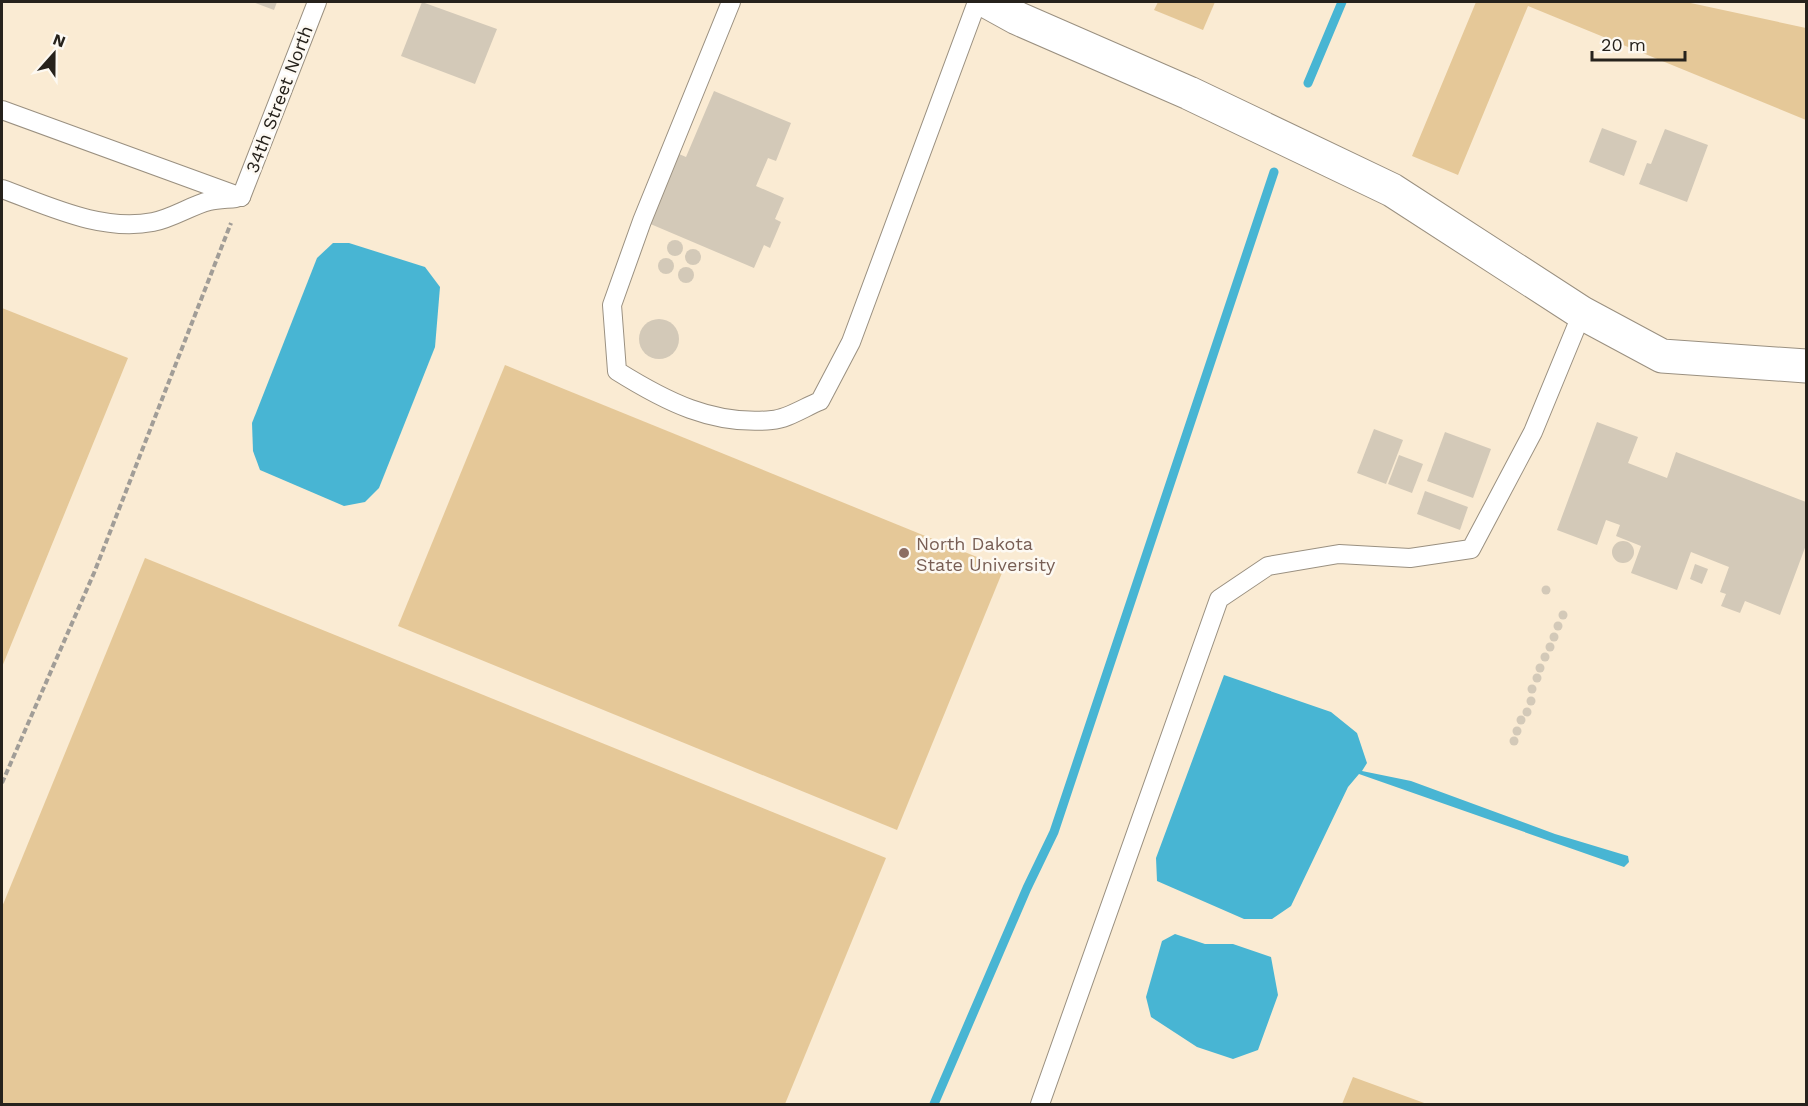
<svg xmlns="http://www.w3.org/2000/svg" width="1808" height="1106" viewBox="0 0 1808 1106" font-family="'Work Sans',sans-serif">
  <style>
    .built { fill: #faebd3 }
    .green { fill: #e5c898 }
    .water { fill: #48b5d3 }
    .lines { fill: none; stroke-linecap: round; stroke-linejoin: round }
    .stream { stroke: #48b5d3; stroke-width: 9 }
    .building { fill: #d3c9b8 }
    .lane-casing { stroke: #9a9080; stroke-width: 20 }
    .street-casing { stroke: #9a9080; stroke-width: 35 }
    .path { stroke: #a19d97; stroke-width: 4; stroke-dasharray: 6 3; stroke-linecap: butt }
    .lane { stroke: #fff; stroke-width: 18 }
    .street { stroke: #fff; stroke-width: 33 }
    .education-dot { fill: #8d6e63; stroke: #fdf9f2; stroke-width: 2 }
    .labels { text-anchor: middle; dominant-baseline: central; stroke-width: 5; stroke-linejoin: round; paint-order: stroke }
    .street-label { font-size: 18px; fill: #26221c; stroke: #fdf9f2 }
    .education-label { font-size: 18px; fill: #785e54; stroke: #fdf9f2; text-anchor: start }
  </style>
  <rect width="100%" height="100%" fill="#fdf9f2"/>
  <rect class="built" x="2" y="2" width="1804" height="1102"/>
  <g class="green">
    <path d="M 1158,2 L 1215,2 L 1203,30 L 1154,10 Z"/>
    <path d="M 1476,2 L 1686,2 L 1806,28 L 1806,120 L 1528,6 L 1458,175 L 1412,156 Z"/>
    <path d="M 2,308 L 128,358 L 2,667 Z"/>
    <path d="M 505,365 L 1004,568 L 897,830 L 398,626 Z"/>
    <path d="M 145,558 L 886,858 L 785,1104 L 2,1104 L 2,907 Z"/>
    <path d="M 1353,1077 L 1427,1104 L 1342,1104 Z"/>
  </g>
  <g class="water">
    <path d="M 333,243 L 349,243 L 425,267 L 440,287 L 435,347 L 379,488 L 365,502 L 344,506 L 260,470 L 253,451 L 252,423 L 317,258 Z"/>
    <path d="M 1224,675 L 1331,712 L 1357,733 L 1367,763 L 1362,771 L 1411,781 L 1555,834 L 1628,856 L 1629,862 L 1624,867 L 1359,774 L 1348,787 L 1291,906 L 1272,919 L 1244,919 L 1157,881 L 1156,858 Z"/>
    <path d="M 1175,934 L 1205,944 L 1233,944 L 1271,957 L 1278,995 L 1258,1050 L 1233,1059 L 1197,1047 L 1151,1017 L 1146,997 L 1162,941 Z"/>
  </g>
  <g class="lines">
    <g class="stream">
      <path d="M 1308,83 L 1342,2"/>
      <path d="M 934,1104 L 1027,888 L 1054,832 L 1274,172"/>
    </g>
  </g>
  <g class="building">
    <path d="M 253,2 L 277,2 L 274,10 Z"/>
    <path d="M 422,2 L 497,29 L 475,84 L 401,56 Z"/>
    <path d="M 714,91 L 791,123 L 776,161 L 768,158 L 756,186 L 784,198 L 775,219 L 781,222 L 770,248 L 764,245 L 754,268 L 634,217 L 663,147 L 686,157 Z"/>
    <path d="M 1602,128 L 1637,141 L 1624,176 L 1589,162 Z"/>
    <path d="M 1665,129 L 1708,145 L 1687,202 L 1639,184 L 1647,163 L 1651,164 Z"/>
    <circle cx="675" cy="248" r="8"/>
    <circle cx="693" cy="257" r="8"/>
    <circle cx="666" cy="266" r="8"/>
    <circle cx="686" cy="275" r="8"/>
    <circle cx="659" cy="339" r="20"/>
    <path d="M 1597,422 L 1638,437 L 1628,463 L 1667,478 L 1676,452 L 1806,502 L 1806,545 L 1780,615 L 1745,601 L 1740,613 L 1721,606 L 1726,594 L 1720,592 L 1729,567 L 1691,552 L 1677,590 L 1631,573 L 1641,546 L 1616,536 L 1620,525 L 1606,520 L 1597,545 L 1557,530 Z"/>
    <path d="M 1374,429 L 1403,440 L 1386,484 L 1357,473 Z"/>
    <path d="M 1445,432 L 1491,449 L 1473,498 L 1427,481 Z"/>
    <path d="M 1399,455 L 1423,464 L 1412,493 L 1388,484 Z"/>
    <path d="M 1425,491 L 1468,507 L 1460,530 L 1417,514 Z"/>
    <circle cx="1623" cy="552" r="11"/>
    <path d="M 1695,564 L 1708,569 L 1702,584 L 1690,579 Z"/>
    <circle cx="1546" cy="590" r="4.5"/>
    <circle cx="1563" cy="615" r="4.5"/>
    <circle cx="1558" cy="626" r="4.5"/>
    <circle cx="1554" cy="637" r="4.5"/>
    <circle cx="1550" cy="647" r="4.5"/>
    <circle cx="1545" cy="657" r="4.5"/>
    <circle cx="1540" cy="668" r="4.5"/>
    <circle cx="1537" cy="678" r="4.5"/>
    <circle cx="1532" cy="689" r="4.5"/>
    <circle cx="1531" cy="701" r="4.5"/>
    <circle cx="1527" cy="712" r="4.5"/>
    <circle cx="1521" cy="720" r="4.5"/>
    <circle cx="1517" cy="731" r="4.5"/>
    <circle cx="1514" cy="741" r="4.5"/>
  </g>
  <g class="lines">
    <defs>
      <g id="lane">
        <path d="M 731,2 L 642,221 L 612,305 L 617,371 C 665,401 713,426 772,420 C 787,419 805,407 820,401 L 851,342 L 977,2"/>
        <path d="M 2,110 L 241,197"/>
        <path d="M 2,189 C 49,206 101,232 153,222 C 173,218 190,206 209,201 C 217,199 227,199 236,198"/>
        <path d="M 241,197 L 317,2"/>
        <path d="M 1040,1104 L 1219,599 L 1268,566 L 1339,554 L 1410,558 L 1471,549 L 1533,432 L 1582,313"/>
      </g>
      <path id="street" d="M 988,2 L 1017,18 L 1189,93 L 1392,190 L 1582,313 L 1662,356 L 1806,366"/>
    </defs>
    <use href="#lane" class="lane-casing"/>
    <use href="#street" class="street-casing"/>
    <path class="path" d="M 2,783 L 94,573 L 231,223"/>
    <use href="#lane" class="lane"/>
    <use href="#street" class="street"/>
  </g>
  <circle class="education-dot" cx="904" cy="553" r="6"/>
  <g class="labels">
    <g class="street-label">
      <text transform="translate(279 99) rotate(-69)">34th Street North</text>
    </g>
    <g class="education-label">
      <text x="916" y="543">North Dakota<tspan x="916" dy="21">State University</tspan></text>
    </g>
  </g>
  <rect width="1808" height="1106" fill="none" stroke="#26221c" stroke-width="6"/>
  <g transform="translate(54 54) rotate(21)" stroke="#fdf9f2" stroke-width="4.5" paint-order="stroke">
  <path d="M0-4.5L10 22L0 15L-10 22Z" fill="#26221c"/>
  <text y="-9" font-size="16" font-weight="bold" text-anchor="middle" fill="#26221c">N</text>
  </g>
  <path d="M1592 51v9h93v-9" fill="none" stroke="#26221c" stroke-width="3"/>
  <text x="1601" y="51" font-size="18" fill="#26221c" stroke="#fdf9f2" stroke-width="4.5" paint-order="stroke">20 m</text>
</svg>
